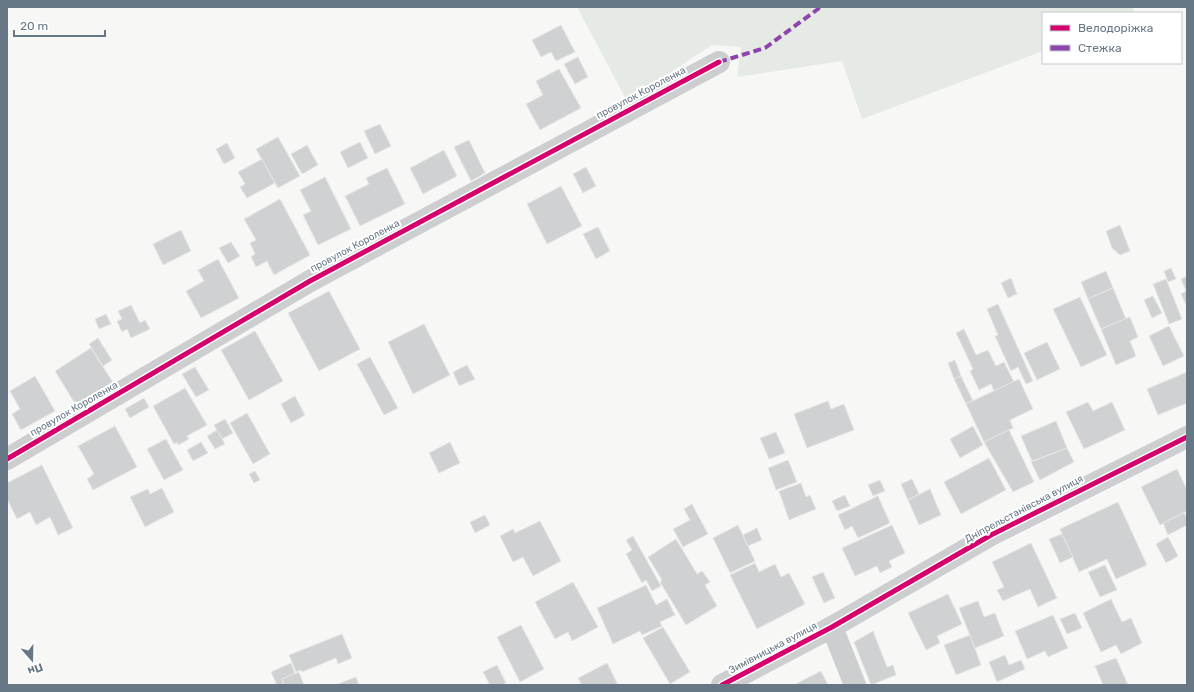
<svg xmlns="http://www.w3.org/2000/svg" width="1194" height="692" viewBox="0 0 1194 692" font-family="Rubik,sans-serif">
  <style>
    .green { fill: #e6eae4 }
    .building { fill: #d0d1d2; stroke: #e6e6e6 }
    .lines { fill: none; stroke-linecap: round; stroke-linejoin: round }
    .minor { stroke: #cccecf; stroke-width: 22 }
    .quiet { stroke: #8e44ad; stroke-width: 4; stroke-dasharray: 8 4; stroke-linecap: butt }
    .cycleway-casing { stroke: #fff; stroke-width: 8 }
    .cycleway { stroke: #d6006c; stroke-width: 5 }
    .labels { text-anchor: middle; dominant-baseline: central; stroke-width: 4; stroke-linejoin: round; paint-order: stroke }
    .street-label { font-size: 10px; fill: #677786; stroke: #fff }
  </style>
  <rect width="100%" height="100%" fill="#f7f7f6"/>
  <path class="green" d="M 577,7 L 1133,7 L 1134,13 L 1043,13 L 1043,51 L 862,119 L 842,61 L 737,77 L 741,47 L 712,45 L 627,101 Z"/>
  <g class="building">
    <path d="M 561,25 L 575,52 L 556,61 L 551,52 L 541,57 L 532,40 Z"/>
    <path d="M 578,57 L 588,77 L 575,84 L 564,64 Z"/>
    <path d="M 559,69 L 581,108 L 540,130 L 526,104 L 543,95 L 536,81 Z"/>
    <path d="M 380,124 L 391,146 L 375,154 L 364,131 Z"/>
    <path d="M 278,137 L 300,176 L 278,188 L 256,149 Z"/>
    <path d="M 469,140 L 485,173 L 471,181 L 454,147 Z"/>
    <path d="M 360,142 L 368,158 L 348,168 L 340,152 Z"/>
    <path d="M 227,143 L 235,158 L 224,164 L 216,149 Z"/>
    <path d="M 307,145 L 318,165 L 302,174 L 291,154 Z"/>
    <path d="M 444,150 L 457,176 L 423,194 L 410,168 Z"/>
    <path d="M 262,159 L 275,183 L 247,198 L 240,187 L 245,184 L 238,172 Z"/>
    <path d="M 586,167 L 596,186 L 583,193 L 573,174 Z"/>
    <path d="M 387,168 L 405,204 L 360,226 L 345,196 L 369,184 L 366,178 Z"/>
    <path d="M 325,177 L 351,229 L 318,245 L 303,215 L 311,211 L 300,190 Z"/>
    <path d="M 561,186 L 582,226 L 547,244 L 527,204 Z"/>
    <path d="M 280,199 L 310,255 L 274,275 L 267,261 L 256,267 L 251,257 L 255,254 L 250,243 L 256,240 L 244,219 Z"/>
    <path d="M 1120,225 L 1130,251 L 1120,255 L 1112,248 L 1106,231 Z"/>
    <path d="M 598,227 L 610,251 L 596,259 L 583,234 Z"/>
    <path d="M 181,230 L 191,251 L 163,265 L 153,244 Z"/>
    <path d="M 231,242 L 240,256 L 228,263 L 219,248 Z"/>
    <path d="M 218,259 L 239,298 L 201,318 L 186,291 L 204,281 L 198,270 Z"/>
    <path d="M 1171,268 L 1176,279 L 1168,282 L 1164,271 Z"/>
    <path d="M 1106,271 L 1113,288 L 1088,299 L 1081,282 Z"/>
    <path d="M 1187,276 L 1187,291 L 1186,291 L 1181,279 Z"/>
    <path d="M 1011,278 L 1017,294 L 1008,298 L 1001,283 Z"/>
    <path d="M 1166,279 L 1182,319 L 1169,324 L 1153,284 Z"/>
    <path d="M 1113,288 L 1126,319 L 1101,329 L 1088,299 Z"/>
    <path d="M 329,291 L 360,349 L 319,371 L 288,313 Z"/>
    <path d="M 1186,291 L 1187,291 L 1187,307 L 1181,294 Z"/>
    <path d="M 1153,296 L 1162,313 L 1152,318 L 1144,300 Z"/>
    <path d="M 1080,297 L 1107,355 L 1081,367 L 1053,309 Z"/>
    <path d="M 998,304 L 1033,381 L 1026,384 L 1018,367 L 1011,371 L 995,336 L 998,335 L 987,309 Z"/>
    <path d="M 131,305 L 140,323 L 145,320 L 150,329 L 131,338 L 127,329 L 122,332 L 117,321 L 122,319 L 118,311 Z"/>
    <path d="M 106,314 L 111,324 L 99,329 L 95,319 Z"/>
    <path d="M 1130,317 L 1138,337 L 1130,341 L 1136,356 L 1116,365 L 1101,329 Z"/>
    <path d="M 424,324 L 450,375 L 413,394 L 388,342 Z"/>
    <path d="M 1169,326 L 1184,356 L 1163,366 L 1149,336 Z"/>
    <path d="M 964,329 L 976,355 L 988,350 L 996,366 L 1004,362 L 1014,382 L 994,391 L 991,384 L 979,390 L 970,371 L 973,369 L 956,333 Z"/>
    <path d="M 255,331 L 283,381 L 249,400 L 221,350 Z"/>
    <path d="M 98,338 L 112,360 L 103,366 L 89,344 Z"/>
    <path d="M 1047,342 L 1060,369 L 1037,380 L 1024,353 Z"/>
    <path d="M 91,348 L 114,384 L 77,407 L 55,371 Z"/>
    <path d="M 370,357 L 398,408 L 384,415 L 357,364 Z"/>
    <path d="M 955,360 L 961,376 L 954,379 L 948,363 Z"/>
    <path d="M 467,365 L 475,379 L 459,386 L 453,372 Z"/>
    <path d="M 195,367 L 209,390 L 196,397 L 182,374 Z"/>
    <path d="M 1187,372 L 1187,403 L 1158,415 L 1147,389 Z"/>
    <path d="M 35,376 L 55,411 L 21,430 L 12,414 L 20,409 L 10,391 Z"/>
    <path d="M 961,376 L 973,401 L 966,404 L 954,379 Z"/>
    <path d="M 1019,379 L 1033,409 L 1010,420 L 1013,428 L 984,442 L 966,404 Z"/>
    <path d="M 185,388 L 207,425 L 187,436 L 189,439 L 178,445 L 177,442 L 174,444 L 153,406 Z"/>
    <path d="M 295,396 L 305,415 L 291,423 L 281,404 Z"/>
    <path d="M 144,398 L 149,407 L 130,418 L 125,409 Z"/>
    <path d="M 828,401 L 831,409 L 844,404 L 854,430 L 807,448 L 794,414 Z"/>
    <path d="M 1088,402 L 1093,411 L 1112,402 L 1125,430 L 1084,449 L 1066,412 Z"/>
    <path d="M 247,413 L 270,454 L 253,464 L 230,423 Z"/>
    <path d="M 225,419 L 233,433 L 222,439 L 214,425 Z"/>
    <path d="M 1056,421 L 1067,448 L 1032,461 L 1021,436 Z"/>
    <path d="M 115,426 L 137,467 L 93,490 L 87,479 L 94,474 L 78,446 Z"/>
    <path d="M 973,426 L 983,445 L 960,458 L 950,439 Z"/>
    <path d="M 217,430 L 225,444 L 215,449 L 207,436 Z"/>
    <path d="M 1009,430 L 1034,482 L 1013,492 L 984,442 Z"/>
    <path d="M 776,432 L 785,453 L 769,459 L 760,438 Z"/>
    <path d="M 166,439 L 183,470 L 164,480 L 147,449 Z"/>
    <path d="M 201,442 L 208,453 L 193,461 L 187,450 Z"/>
    <path d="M 450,442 L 460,463 L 439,473 L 429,453 Z"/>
    <path d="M 1067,448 L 1074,462 L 1040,480 L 1031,462 Z"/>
    <path d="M 989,458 L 1006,490 L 961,514 L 944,482 Z"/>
    <path d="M 788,460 L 797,482 L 776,490 L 768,468 Z"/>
    <path d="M 42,465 L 73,528 L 58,535 L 50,517 L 36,525 L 30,512 L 17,519 L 7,499 L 7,483 Z"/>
    <path d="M 1177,469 L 1187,490 L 1187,511 L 1160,525 L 1141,487 Z"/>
    <path d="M 255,471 L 260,480 L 254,483 L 249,474 Z"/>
    <path d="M 912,479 L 919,494 L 908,500 L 901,484 Z"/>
    <path d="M 880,480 L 885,491 L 873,496 L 868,485 Z"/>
    <path d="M 801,483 L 806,497 L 810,495 L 816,509 L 789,520 L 779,491 Z"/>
    <path d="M 162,488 L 174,512 L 145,527 L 130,497 L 148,489 L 150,494 Z"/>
    <path d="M 930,489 L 941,515 L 919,525 L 908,500 Z"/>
    <path d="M 845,495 L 850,506 L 837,511 L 832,501 Z"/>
    <path d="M 878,496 L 890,523 L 858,538 L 852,526 L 845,530 L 838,515 Z"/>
    <path d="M 1118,502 L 1147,565 L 1116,579 L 1107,559 L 1079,572 L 1060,529 Z"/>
    <path d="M 692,504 L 708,534 L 683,547 L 673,529 L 690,520 L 684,509 Z"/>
    <path d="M 1184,513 L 1187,518 L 1187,525 L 1168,535 L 1163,523 Z"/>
    <path d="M 485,515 L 490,525 L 475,533 L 470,522 Z"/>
    <path d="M 540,521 L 561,561 L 533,576 L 523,557 L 513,562 L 500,536 L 513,529 L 515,533 Z"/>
    <path d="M 738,525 L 755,561 L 730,573 L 713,538 Z"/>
    <path d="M 892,525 L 905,553 L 889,561 L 892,567 L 880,573 L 877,566 L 855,576 L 842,548 Z"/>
    <path d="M 757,528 L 762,540 L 748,546 L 743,535 Z"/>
    <path d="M 1062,534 L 1073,557 L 1060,563 L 1049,539 Z"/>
    <path d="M 633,536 L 661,586 L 652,591 L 646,580 L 642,583 L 626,554 L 632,550 L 626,540 Z"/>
    <path d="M 1168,537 L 1178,556 L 1166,563 L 1156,544 Z"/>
    <path d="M 676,539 L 697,574 L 702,571 L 710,582 L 705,585 L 717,606 L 686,625 L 660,582 L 662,580 L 648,557 Z"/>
    <path d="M 1031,543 L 1057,598 L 1038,607 L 1030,589 L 1003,601 L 997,590 L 1004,587 L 992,562 Z"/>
    <path d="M 755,563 L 759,572 L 775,564 L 781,577 L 789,573 L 805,604 L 757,629 L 730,575 Z"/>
    <path d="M 1105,565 L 1117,590 L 1100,597 L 1088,572 Z"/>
    <path d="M 823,572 L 835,598 L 824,603 L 812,577 Z"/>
    <path d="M 573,582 L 598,627 L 572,641 L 568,632 L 555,639 L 535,602 Z"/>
    <path d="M 646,585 L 656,605 L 667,599 L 675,615 L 660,622 L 662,626 L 642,635 L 640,631 L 613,644 L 597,608 Z"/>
    <path d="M 948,594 L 962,624 L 937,636 L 940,643 L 926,650 L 908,613 Z"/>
    <path d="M 1111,599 L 1122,622 L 1131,618 L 1142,643 L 1121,654 L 1116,645 L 1101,652 L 1083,613 Z"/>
    <path d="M 978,601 L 984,617 L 995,613 L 1004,636 L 975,648 L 959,608 Z"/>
    <path d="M 1075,613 L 1082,628 L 1067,634 L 1060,619 Z"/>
    <path d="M 1053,615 L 1068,648 L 1048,657 L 1045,651 L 1027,659 L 1015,631 Z"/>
    <path d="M 521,625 L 544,669 L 520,682 L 497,637 Z"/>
    <path d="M 663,627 L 690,672 L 670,684 L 643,638 Z"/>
    <path d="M 873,631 L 887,667 L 893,665 L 896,675 L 871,685 L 854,642 Z"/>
    <path d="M 342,634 L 352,658 L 338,664 L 336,658 L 302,672 L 301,670 L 296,672 L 289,655 Z"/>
    <path d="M 970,635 L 981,665 L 956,675 L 944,645 Z"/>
    <path d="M 1005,655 L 1009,665 L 1021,660 L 1025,669 L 997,682 L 989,662 Z"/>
    <path d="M 1116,658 L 1128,685 L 1103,685 L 1095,666 Z"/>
    <path d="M 291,663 L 295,674 L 282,679 L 283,684 L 277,685 L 271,672 Z"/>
    <path d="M 607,663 L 618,685 L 582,685 L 578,678 Z"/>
    <path d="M 497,665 L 506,683 L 502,685 L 490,685 L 483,672 Z"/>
    <path d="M 821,671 L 828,685 L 794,685 Z"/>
    <path d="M 299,672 L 304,685 L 284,685 L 282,679 Z"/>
    <path d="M 356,677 L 359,685 L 335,685 Z"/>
  </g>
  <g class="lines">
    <g class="minor">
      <path d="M 7,459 L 310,281 L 719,62"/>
      <path d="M 832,627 L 855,685"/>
      <path d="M 722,685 L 832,627 L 991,535 L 1187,437"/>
    </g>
    <path class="quiet" d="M 719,62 L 765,48 L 818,9 L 819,7"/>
    <defs>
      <g id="cycleway">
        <path d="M 7,459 L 310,281 L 719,62"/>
        <path d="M 722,685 L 832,627 L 991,535 L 1187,437"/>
      </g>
    </defs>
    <use href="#cycleway" class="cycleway-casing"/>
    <use href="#cycleway" class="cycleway"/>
  </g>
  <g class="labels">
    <g class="street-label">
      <text transform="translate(641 93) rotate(-28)">провулок Короленка</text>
      <text transform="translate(355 246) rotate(-28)">провулок Короленка</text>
      <text transform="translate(74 409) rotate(-30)">провулок Короленка</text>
      <text transform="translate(1024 509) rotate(-28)">Дніпрельстанівська вулиця</text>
      <text transform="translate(773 648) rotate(-28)">Зимівницька вулиця</text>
    </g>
  </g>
  <rect width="1194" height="692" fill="none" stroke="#677786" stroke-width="16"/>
  <rect x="1042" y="12" width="140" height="52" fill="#ffffff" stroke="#c2c9cf"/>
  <rect x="1050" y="25" width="20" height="6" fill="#d6006c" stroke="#c2c9cf"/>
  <text x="1078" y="32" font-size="12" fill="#677786">Велодоріжка</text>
  <rect x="1050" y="45" width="20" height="6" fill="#8e44ad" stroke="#c2c9cf"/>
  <text x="1078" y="52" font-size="12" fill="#677786">Стежка</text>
  <g transform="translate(32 660) rotate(160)" stroke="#ffffff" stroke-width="3" paint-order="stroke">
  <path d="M0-3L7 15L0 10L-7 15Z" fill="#677786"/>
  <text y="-6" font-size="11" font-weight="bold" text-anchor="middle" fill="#677786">Пн</text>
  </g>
  <path d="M14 30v6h91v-6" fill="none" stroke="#677786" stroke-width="2"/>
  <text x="20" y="30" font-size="12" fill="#677786" stroke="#ffffff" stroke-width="3" paint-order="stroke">20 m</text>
</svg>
